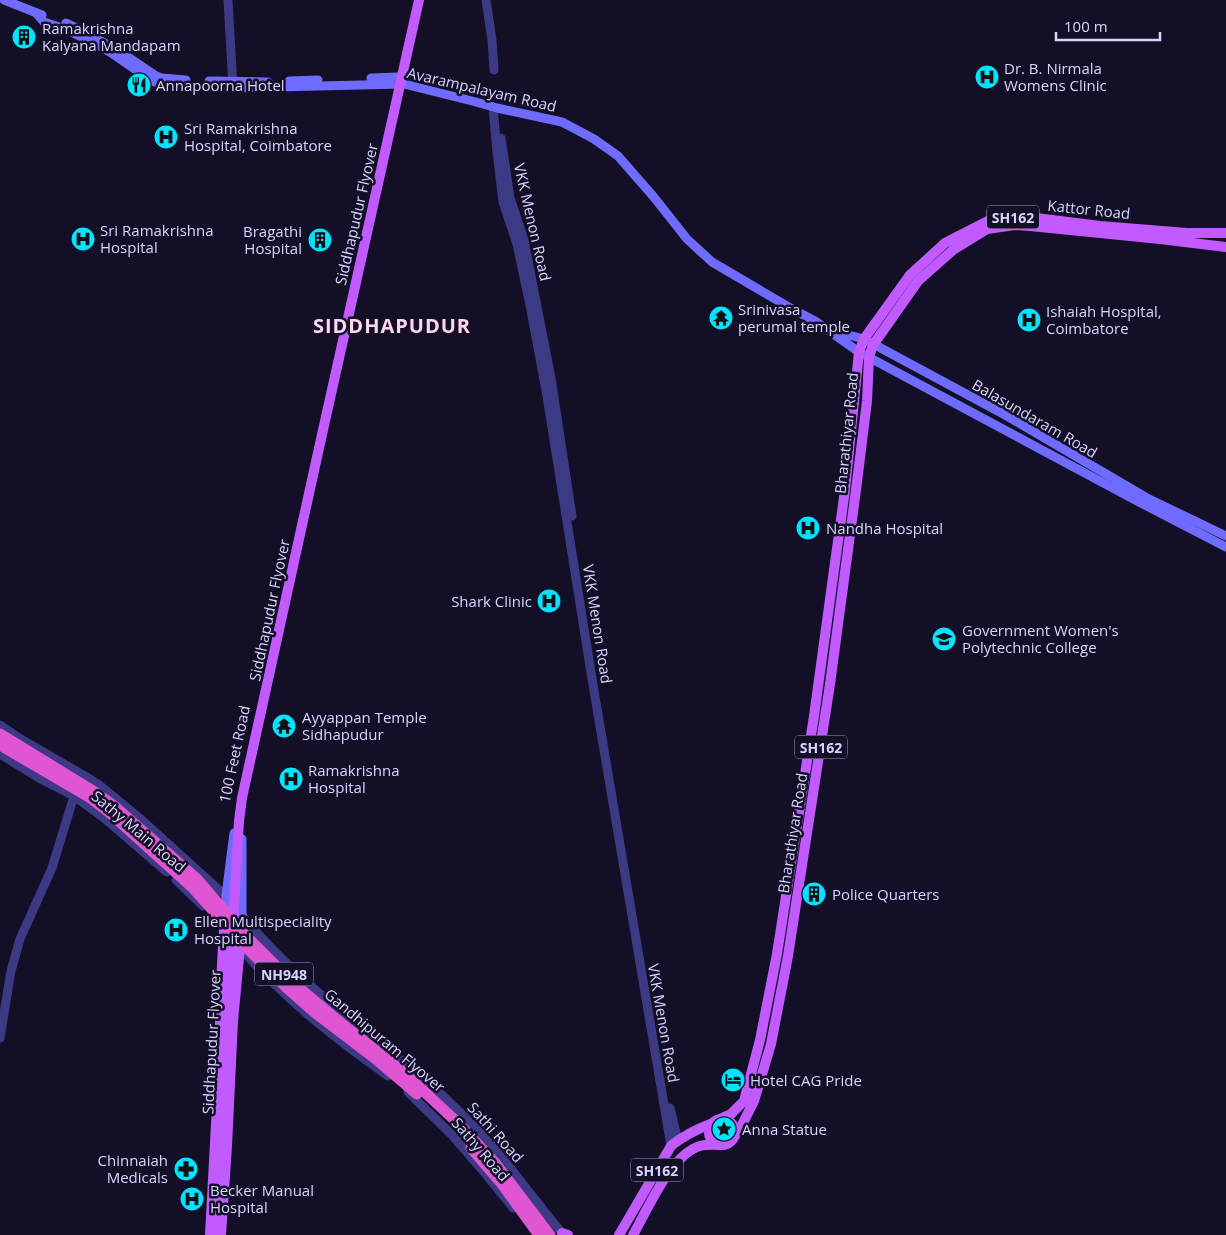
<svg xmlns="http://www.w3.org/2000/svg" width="1226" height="1235" viewBox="0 0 1226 1235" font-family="'Open Sans',sans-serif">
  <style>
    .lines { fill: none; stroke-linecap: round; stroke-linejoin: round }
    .tertiary { stroke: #3d3a85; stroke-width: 9 }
    .secondary { stroke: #6f6bff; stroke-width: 9 }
    .primary { stroke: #c25bff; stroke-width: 10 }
    .primary-bridge { stroke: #c25bff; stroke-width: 10 }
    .trunk-bridge { stroke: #e055d1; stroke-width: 11 }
    .labels { text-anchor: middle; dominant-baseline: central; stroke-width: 5; stroke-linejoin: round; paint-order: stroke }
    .shield { fill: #130f26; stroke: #9e99be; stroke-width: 1 }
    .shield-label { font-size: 14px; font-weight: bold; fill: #d9d4ff }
    .poi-label { font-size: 15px; fill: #d9d4ff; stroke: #130f26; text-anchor: start }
    .street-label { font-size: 15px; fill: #d9d4ff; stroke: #130f26 }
    .district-label { font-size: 20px; font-weight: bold; letter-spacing: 1px; fill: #ffd6f0; stroke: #130f26 }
  </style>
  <rect width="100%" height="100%" fill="#130f26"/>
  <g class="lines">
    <g class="tertiary">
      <path d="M 228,0 L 233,87"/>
      <path d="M 486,0 L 492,40 L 494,70"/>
      <path d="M 493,107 L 497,152 L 503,202 L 517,244 L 530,305 L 547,396 L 592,679 L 671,1146"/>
      <path d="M 501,138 L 510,198 L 524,240 L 551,378 L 572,516"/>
      <path d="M 0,725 L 19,738 L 83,775 L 98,784 L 143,821 L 218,889 L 226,895 L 229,900"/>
      <path d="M 0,754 L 39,778 L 74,796 L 103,817 L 167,872"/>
      <path d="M 176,880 L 203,906"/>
      <path d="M 239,912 C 274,955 316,992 359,1027 C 386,1049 414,1069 439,1092 C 461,1113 483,1134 502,1158 C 523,1183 542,1210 564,1235"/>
      <path d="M 245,953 C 287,1001 336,1039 388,1076"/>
      <path d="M 0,1038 L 11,971 L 20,939 L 52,868 L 74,796"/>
      <path d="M 408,1092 L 452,1135 L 484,1172 L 513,1208"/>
      <path d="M 670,1108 L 678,1141"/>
    </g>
    <g class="secondary">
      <path d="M 4,0 L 42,15"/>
      <path d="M 37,14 L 44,22 L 65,29 L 98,45 L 110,52 L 152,81 L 164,85 L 233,88 L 404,84 L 476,102 L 497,108 L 562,122 L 594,139 L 618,156 L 653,196 L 687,239 L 712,262 L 792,309 L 815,321 L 859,352 L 1139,502 L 1226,547"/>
      <path d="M 66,23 L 81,30 L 110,46"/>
      <path d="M 125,55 L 156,76 L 162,78 L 186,80"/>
      <path d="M 371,78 L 398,77"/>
      <path d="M 209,81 L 268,82"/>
      <path d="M 289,81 L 318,80"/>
      <path d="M 833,331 L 864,339 L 1007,416 L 1147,498 L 1226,536"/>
      <path d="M 225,915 L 226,895 L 234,833"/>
      <path d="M 241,933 L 242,916 L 242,839"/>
    </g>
    <g class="primary">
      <path d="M 722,1118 L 731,1114 L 744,1101 L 760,1040 L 777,954 L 814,716 L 845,490 L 859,352 L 864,339 L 910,275 L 945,243 L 988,221 L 1020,216 L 1100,226 L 1187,233 L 1226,233"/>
      <circle cx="722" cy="1132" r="13"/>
      <path d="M 732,1140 L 741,1127 L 754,1101 L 771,1044 L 788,956 L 830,684 L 856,490 L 867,401 L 869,357 L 873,345 L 918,281 L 953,250 L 987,229 L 1015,225 L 1030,226 L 1160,239 L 1226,247"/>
      <path d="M 562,1233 L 568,1235"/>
      <path d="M 210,1235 L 220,1050 L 220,1001 L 224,928"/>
      <path d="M 221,1235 L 227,1146 L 233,1021 L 240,947"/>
      <path d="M 619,1235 L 671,1146 C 684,1135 697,1129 713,1123"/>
      <path d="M 633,1235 C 648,1209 670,1155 700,1146 C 707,1144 716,1145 723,1145"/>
    </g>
    <path class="primary-bridge" d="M 215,1235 L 239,821 L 242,798 L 321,439 L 419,0"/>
    <g class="trunk-bridge">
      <path d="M 0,734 L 93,791 L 114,806 L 198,880 L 248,938 L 292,982 L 341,1023 L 402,1071 L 459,1124 L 495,1163 L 550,1235"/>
      <path d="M 0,745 L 89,797 L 110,813 L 194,889 L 242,943 L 288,989 L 314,1012 L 377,1060 L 417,1094"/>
      <path d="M 471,1148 L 502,1184 L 539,1235"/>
    </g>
  </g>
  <defs>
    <symbol id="building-disc" viewBox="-11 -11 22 22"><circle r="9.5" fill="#00e5ff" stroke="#130f26"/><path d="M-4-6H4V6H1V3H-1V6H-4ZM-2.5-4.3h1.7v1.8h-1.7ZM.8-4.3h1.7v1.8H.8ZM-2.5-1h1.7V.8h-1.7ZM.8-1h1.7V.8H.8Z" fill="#111"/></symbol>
    <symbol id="hospital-disc" viewBox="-11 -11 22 22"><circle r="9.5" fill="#00e5ff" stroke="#130f26"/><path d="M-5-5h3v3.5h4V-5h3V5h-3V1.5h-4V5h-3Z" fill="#111"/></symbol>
    <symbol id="restaurant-disc" viewBox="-11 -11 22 22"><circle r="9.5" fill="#00e5ff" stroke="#130f26"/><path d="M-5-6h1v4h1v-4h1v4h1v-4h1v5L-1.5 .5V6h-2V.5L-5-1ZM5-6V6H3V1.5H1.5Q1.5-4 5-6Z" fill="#111"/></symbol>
    <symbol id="temple-disc" viewBox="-11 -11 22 22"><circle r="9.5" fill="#00e5ff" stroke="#130f26"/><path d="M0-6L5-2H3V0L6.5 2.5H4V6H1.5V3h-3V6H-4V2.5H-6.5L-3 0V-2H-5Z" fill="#111"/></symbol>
    <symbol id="university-disc" viewBox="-11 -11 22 22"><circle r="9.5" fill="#00e5ff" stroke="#130f26"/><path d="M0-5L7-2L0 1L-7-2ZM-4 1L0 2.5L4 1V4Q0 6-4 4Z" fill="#111"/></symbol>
    <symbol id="hotel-disc" viewBox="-11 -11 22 22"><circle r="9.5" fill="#00e5ff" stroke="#130f26"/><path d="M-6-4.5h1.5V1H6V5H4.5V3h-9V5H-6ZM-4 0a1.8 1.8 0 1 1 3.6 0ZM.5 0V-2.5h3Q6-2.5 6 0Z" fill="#111"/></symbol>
    <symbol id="sight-disc" viewBox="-11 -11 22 22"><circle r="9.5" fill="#00e5ff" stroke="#130f26"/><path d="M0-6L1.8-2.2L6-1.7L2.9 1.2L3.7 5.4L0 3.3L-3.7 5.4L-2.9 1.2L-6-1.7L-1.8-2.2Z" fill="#111"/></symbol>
    <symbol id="pharmacy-disc" viewBox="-11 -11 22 22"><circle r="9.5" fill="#00e5ff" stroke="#130f26"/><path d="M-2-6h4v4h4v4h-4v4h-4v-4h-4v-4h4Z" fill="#111"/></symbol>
  </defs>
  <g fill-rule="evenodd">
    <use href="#building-disc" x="10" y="23" width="28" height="28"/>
    <use href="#hospital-disc" x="973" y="63" width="28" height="28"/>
    <use href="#restaurant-disc" x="125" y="71" width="28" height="28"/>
    <use href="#hospital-disc" x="152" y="123" width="28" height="28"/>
    <use href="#hospital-disc" x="69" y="225" width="28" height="28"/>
    <use href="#building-disc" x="306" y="226" width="28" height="28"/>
    <use href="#temple-disc" x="707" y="304" width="28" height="28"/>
    <use href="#hospital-disc" x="1015" y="306" width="28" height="28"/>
    <use href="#hospital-disc" x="794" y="514" width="28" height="28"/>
    <use href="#hospital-disc" x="535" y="587" width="28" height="28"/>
    <use href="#university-disc" x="930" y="625" width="28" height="28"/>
    <use href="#temple-disc" x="270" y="712" width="28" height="28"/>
    <use href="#hospital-disc" x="277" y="765" width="28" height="28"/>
    <use href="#building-disc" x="800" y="880" width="28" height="28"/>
    <use href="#hospital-disc" x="162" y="916" width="28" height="28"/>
    <use href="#hotel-disc" x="719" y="1066" width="28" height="28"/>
    <use href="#sight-disc" x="710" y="1115" width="28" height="28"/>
    <use href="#pharmacy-disc" x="172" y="1155" width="28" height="28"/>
    <use href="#hospital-disc" x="178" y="1185" width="28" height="28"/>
  </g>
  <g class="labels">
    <g class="shield">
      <rect x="987" y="205.5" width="52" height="23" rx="4"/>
      <rect x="795" y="735.5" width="52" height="23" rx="4"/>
      <rect x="255" y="962.5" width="58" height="23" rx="4"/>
      <rect x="631" y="1158.5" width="52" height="23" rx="4"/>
    </g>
    <g class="shield-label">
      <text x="1013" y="217">SH162</text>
      <text x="821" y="747">SH162</text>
      <text x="284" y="974">NH948</text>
      <text x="657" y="1170">SH162</text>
    </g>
    <g class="poi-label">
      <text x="42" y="28">Ramakrishna<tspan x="42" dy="17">Kalyana Mandapam</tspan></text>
      <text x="1004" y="68">Dr. B. Nirmala<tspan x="1004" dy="17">Womens Clinic</tspan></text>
      <text x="156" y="85">Annapoorna Hotel</text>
      <text x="184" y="128">Sri Ramakrishna<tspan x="184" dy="17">Hospital, Coimbatore</tspan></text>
      <text x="100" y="230">Sri Ramakrishna<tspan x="100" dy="17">Hospital</tspan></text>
      <text x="302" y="231" text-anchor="end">Bragathi<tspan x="302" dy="17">Hospital</tspan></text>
      <text x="738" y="309">Srinivasa<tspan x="738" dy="17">perumal temple</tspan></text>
      <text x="1046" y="311">Ishaiah Hospital,<tspan x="1046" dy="17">Coimbatore</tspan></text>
      <text x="826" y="528">Nandha Hospital</text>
      <text x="532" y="601" text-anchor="end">Shark Clinic</text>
      <text x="962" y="630">Government Women's<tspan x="962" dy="17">Polytechnic College</tspan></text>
      <text x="302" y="717">Ayyappan Temple<tspan x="302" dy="17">Sidhapudur</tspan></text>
      <text x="308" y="770">Ramakrishna<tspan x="308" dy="17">Hospital</tspan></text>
      <text x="832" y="894">Police Quarters</text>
      <text x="194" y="921">Ellen Multispeciality<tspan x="194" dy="17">Hospital</tspan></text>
      <text x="750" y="1080">Hotel CAG Pride</text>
      <text x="742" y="1129">Anna Statue</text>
      <text x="168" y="1160" text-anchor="end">Chinnaiah<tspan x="168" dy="17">Medicals</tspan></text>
      <text x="210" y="1190">Becker Manual<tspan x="210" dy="17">Hospital</tspan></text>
    </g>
    <g class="street-label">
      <text transform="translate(482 89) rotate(13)">Avarampalayam Road</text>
      <text transform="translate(1089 209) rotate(6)">Kattor Road</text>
      <text transform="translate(356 214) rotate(-77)">Siddhapudur Flyover</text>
      <text transform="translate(533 222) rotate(77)">VKK Menon Road</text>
      <text transform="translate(1035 418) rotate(30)">Balasundaram Road</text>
      <text transform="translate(846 433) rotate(-84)">Bharathiyar Road</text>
      <text transform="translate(269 610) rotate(-78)">Siddhapudur Flyover</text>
      <text transform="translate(598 624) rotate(81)">VKK Menon Road</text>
      <text transform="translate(234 754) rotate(-78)">100 Feet Road</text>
      <text transform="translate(139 831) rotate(40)">Sathy Main Road</text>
      <text transform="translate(792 833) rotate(-81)">Bharathiyar Road</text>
      <text transform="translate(664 1023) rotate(80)">VKK Menon Road</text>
      <text transform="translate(385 1040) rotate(40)">Gandhipuram Flyover</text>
      <text transform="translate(211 1042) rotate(-87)">Siddhapudur Flyover</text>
      <text transform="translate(496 1132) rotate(48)">Sathi Road</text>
      <text transform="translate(481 1149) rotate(49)">Sathy Road</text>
    </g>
    <g class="district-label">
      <text x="392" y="325">SIDDHAPUDUR</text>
    </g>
  </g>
  <path d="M1056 32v8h104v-8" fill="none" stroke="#d9d4ff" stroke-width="2.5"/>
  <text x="1064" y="32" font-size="15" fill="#d9d4ff" stroke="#130f26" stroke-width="4" paint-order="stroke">100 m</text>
</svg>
